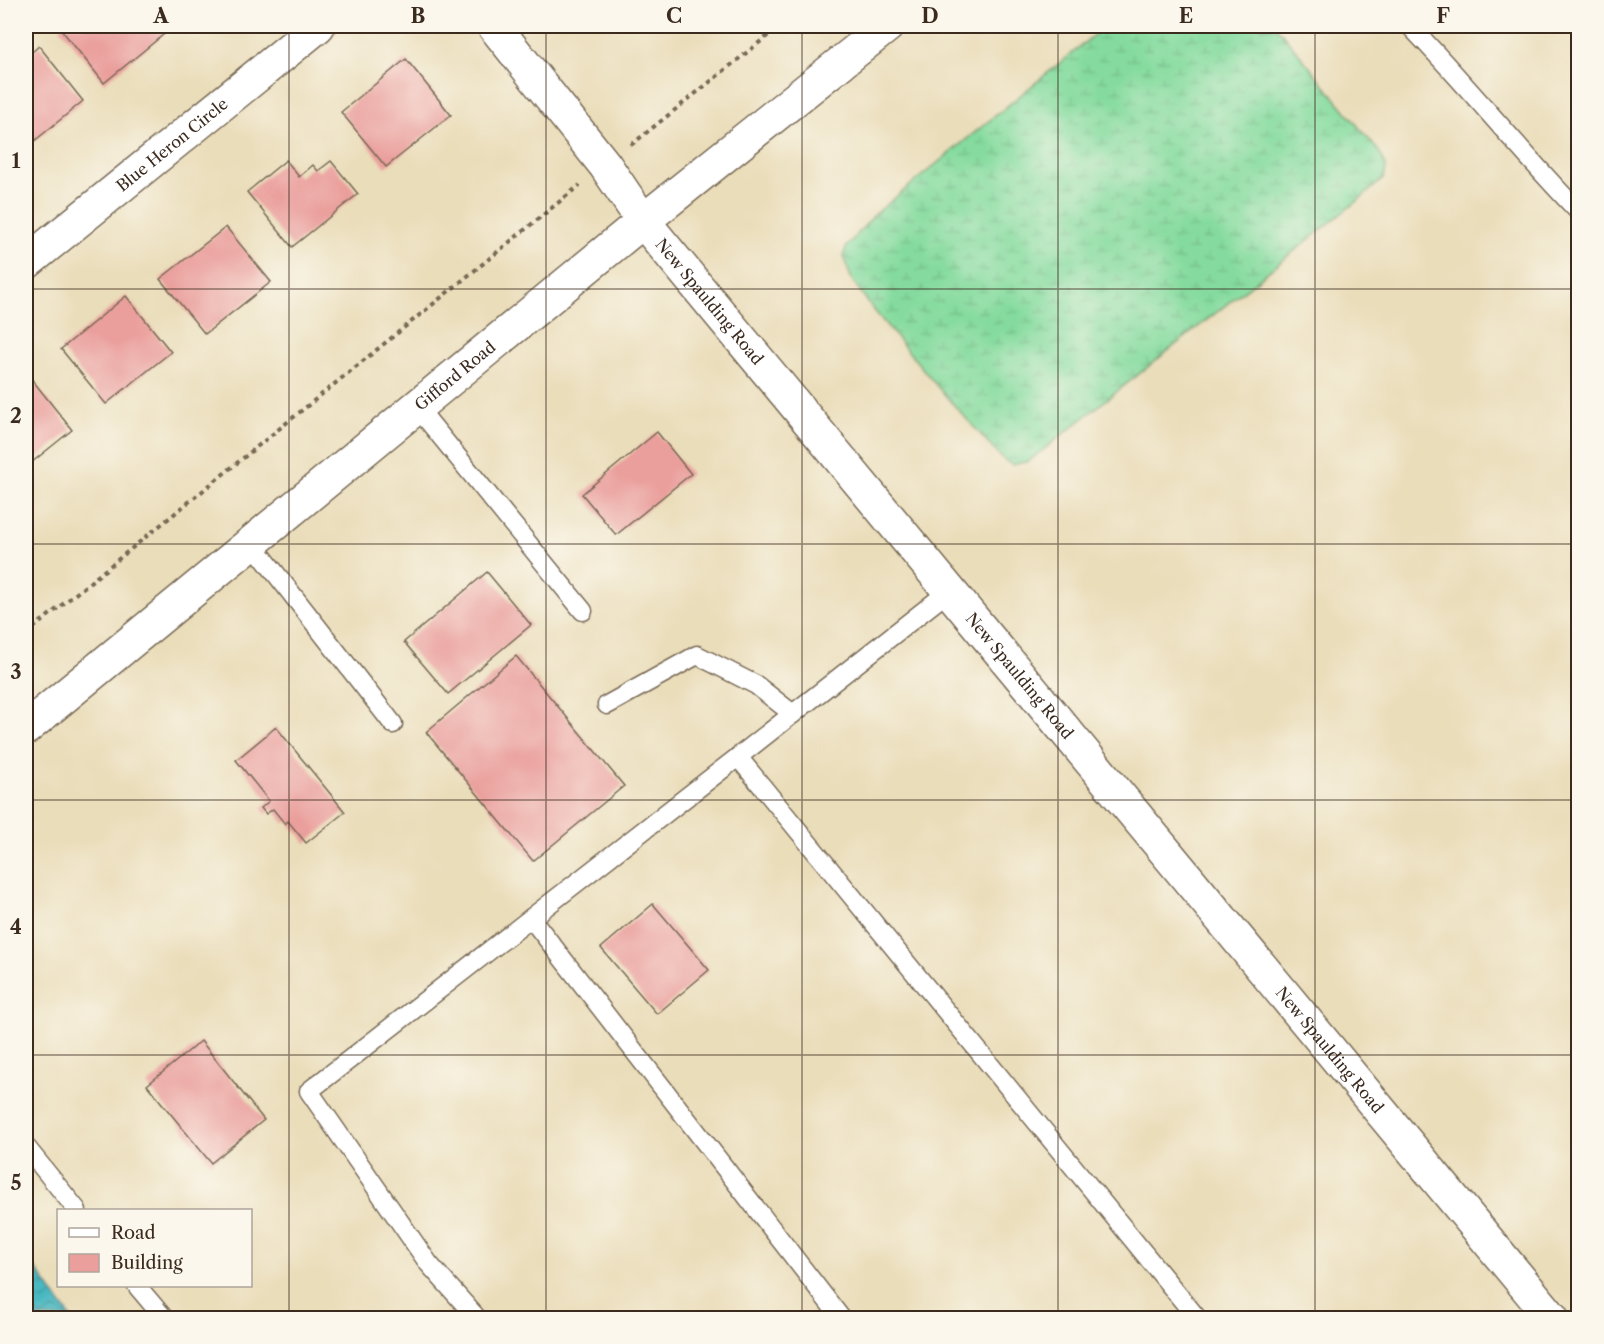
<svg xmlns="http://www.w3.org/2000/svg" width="1604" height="1344" viewBox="0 0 1604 1344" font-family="'Libre Caslon Text',serif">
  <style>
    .wetland { fill: url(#wetland-marsh); stroke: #60825e; stroke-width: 1.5 }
    .water { fill: url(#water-waves); stroke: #427170; stroke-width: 1.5 }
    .building { fill: #ea9f9c }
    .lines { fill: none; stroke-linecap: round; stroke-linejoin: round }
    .service-casing { stroke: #786955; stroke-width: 21 }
    .minor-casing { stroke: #786955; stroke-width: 36 }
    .tertiary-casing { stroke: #786955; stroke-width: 36 }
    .path { stroke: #786955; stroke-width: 4; stroke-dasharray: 4.5 4.5; stroke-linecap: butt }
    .service { stroke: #fff; stroke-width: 18 }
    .minor { stroke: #fff; stroke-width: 33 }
    .tertiary { stroke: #fff; stroke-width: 33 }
    .grid { fill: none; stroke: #3b2a1e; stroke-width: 1.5; stroke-opacity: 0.55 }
    .labels { text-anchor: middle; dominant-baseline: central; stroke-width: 6; stroke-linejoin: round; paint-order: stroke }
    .street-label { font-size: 16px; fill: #3b2a1e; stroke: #fbf7ec }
    .neatline { fill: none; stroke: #3b2a1e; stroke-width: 2 }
    .grid-label { font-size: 20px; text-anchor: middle; font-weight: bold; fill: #3b2a1e }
  </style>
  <defs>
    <pattern id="wetland-marsh" width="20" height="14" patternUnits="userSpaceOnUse" patternTransform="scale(1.5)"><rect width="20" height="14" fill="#85db9f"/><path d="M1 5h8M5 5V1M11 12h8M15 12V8" fill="none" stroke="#74bc88"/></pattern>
    <pattern id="water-waves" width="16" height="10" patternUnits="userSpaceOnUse" patternTransform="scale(1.5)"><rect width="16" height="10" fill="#49b8c1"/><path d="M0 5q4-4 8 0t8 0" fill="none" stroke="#3e969c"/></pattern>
  </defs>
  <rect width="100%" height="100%" fill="#fbf7ec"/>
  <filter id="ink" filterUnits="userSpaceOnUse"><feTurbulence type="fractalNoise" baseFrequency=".0167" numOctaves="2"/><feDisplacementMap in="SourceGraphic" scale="12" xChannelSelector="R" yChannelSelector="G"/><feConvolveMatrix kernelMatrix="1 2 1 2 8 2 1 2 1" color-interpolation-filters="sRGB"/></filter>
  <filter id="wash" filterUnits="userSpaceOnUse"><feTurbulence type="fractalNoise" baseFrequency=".008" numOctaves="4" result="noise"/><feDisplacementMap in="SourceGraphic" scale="24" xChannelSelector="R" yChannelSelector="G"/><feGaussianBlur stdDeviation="1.35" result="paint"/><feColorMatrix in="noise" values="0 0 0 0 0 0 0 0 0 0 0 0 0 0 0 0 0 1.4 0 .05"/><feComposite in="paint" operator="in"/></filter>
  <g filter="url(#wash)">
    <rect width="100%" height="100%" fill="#eaddba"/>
    <path class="wetland" d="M 1105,26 L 1276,26 L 1380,153 L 1386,167 L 1384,178 L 1361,198 L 1029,461 L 1012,465 L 1003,459 L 942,392 L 873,309 L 852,280 L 843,256 L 847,246 L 874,215 Z"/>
    <path class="water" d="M 26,1255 L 71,1318 L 26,1318 Z"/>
    <g id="blocks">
      <g class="building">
        <path d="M 62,26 L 165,26 L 169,30 L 104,83 L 60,28 Z"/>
        <path d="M 39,46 L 83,101 L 26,148 L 26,57 Z"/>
        <path d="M 406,59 L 451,115 L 386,167 L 341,112 Z"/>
        <path d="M 286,160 L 299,177 L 313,165 L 318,171 L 331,161 L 358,194 L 292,247 L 247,192 Z"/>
        <path d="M 226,227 L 271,282 L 205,334 L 160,279 Z"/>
        <path d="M 126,296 L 171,352 L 106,404 L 61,349 Z"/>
        <path d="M 26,372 L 72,430 L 26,467 Z"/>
        <path d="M 657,432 L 691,474 L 616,535 L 582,494 Z"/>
        <path d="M 487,572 L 531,625 L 448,694 L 404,642 Z"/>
        <path d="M 516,656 L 624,786 L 533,861 L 426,732 Z"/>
        <path d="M 276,727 L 345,812 L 306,843 L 288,821 L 285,824 L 273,809 L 266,814 L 261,808 L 269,801 L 236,760 Z"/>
        <path d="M 653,904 L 709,970 L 657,1014 L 601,948 Z"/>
        <path d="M 201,1041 L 264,1120 L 211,1163 L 147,1085 Z"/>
      </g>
    </g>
  </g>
  <g filter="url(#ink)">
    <use href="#blocks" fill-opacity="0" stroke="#786955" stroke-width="1.5"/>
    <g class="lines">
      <defs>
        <g id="service">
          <path d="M 1410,26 C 1468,86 1520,151 1578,211"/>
          <path d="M 417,407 L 583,611"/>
          <path d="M 252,543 L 393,724"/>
          <path d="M 607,705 L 697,655 L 756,685 L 793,714"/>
          <path d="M 738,757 L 1197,1318"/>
          <path d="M 531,918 L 841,1318"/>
          <path d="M 26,1147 L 77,1210"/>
          <path d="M 137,1286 L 164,1318"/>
          <path d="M 477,1318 L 429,1264 L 309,1091 L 738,757 L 949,591"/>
        </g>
        <g id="minor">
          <path id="s1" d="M 494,26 L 605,165 L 643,221 L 1552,1318"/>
          <path id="s2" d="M 26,263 L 318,26"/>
        </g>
        <g id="tertiary">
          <path id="s3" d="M 26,728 L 643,221 L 887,26"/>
        </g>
      </defs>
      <use href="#service" class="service-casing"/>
      <use href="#minor" class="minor-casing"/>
      <use href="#tertiary" class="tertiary-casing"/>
      <g class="path">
        <path d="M 631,145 L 780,26"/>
        <path d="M 26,634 L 580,185"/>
      </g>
      <use href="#service" class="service"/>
      <use href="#minor" class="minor"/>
      <use href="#tertiary" class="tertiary"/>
    </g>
  </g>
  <path class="grid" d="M 289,26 L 289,1318M 546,26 L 546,1318M 802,26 L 802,1318M 1058,26 L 1058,1318M 1315,26 L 1315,1318M 26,289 L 1578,289M 26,544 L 1578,544M 26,800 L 1578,800M 26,1055 L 1578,1055"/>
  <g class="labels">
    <g class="street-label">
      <text stroke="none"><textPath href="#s2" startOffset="188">Blue Heron Circle</textPath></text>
      <text stroke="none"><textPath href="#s1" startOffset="350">New Spaulding Road</textPath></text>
      <text stroke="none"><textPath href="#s3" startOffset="555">Gifford Road</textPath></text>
      <text stroke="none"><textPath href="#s1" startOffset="836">New Spaulding Road</textPath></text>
      <text stroke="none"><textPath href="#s1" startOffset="1322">New Spaulding Road</textPath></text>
    </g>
  </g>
  <rect width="1604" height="1344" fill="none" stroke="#fbf7ec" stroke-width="66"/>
  <rect x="57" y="1209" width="195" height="78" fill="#fbf7ec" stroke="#aea59a" stroke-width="1.5"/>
  <rect x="69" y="1228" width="30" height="9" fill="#ffffff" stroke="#aea59a" stroke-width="1.5"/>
  <text x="111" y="1239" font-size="18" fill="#3b2a1e">Road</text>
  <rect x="69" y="1254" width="30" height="18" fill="#ea9f9c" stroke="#aea59a" stroke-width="1.5"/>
  <text x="111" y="1269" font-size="18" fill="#3b2a1e">Building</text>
  <rect x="33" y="33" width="1538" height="1278" class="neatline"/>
  <g class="grid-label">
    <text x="161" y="23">A</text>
    <text x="418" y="23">B</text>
    <text x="674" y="23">C</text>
    <text x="930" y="23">D</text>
    <text x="1186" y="23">E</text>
    <text x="1443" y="23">F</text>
    <text x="16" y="168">1</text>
    <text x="16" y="423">2</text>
    <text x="16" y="679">3</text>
    <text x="16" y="934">4</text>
    <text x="16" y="1190">5</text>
  </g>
</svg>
